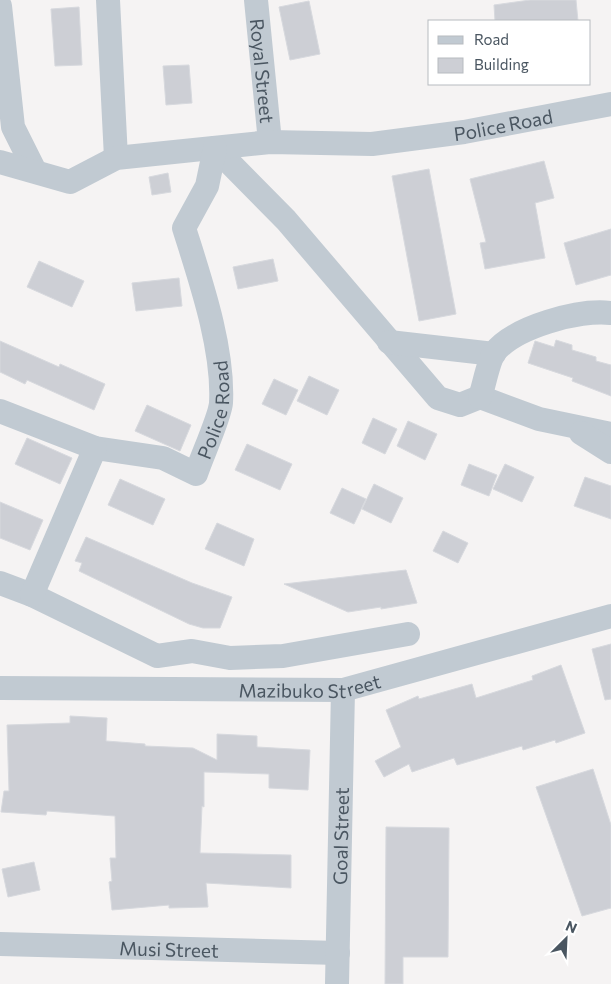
<svg xmlns="http://www.w3.org/2000/svg" width="611" height="984" viewBox="0 0 611 984" font-family="Commissioner,sans-serif">
  <style>
    .building { fill: #cdcfd5; stroke: #d7d9de }
    .lines { fill: none; stroke-linecap: round; stroke-linejoin: round }
    .minor { stroke: #c1cad2; stroke-width: 24 }
    .labels { text-anchor: middle; dominant-baseline: central; stroke-width: 5; stroke-linejoin: round; paint-order: stroke }
    .street-label { font-size: 19px; fill: #4a5661; stroke: #fff }
  </style>
  <rect width="100%" height="100%" fill="#f5f3f3"/>
  <g class="building">
    <path d="M 530,0 L 576,0 L 578,21 L 495,21 L 494,5 Z"/>
    <path d="M 309,1 L 320,54 L 290,60 L 279,7 Z"/>
    <path d="M 79,7 L 82,65 L 55,66 L 51,9 Z"/>
    <path d="M 189,65 L 192,103 L 166,105 L 163,66 Z"/>
    <path d="M 544,161 L 554,198 L 535,203 L 545,258 L 485,269 L 480,243 L 486,242 L 470,179 Z"/>
    <path d="M 429,169 L 456,314 L 419,321 L 392,176 Z"/>
    <path d="M 168,173 L 171,192 L 152,195 L 149,177 Z"/>
    <path d="M 611,229 L 611,275 L 576,285 L 564,243 Z"/>
    <path d="M 273,259 L 278,281 L 238,289 L 233,267 Z"/>
    <path d="M 39,261 L 84,281 L 72,307 L 27,287 Z"/>
    <path d="M 179,278 L 182,306 L 136,311 L 132,283 Z"/>
    <path d="M 556,340 L 572,345 L 572,350 L 596,357 L 596,361 L 611,365 L 611,396 L 572,381 L 573,378 L 528,363 L 535,341 L 554,347 Z"/>
    <path d="M 0,341 L 59,367 L 60,364 L 105,384 L 94,410 L 27,380 L 25,384 L 0,372 Z"/>
    <path d="M 309,376 L 339,390 L 327,415 L 297,401 Z"/>
    <path d="M 274,379 L 298,390 L 286,415 L 262,404 Z"/>
    <path d="M 147,405 L 191,425 L 180,451 L 135,431 Z"/>
    <path d="M 373,418 L 397,429 L 385,454 L 362,443 Z"/>
    <path d="M 408,421 L 437,434 L 425,460 L 397,446 Z"/>
    <path d="M 27,438 L 72,458 L 60,484 L 15,464 Z"/>
    <path d="M 247,444 L 292,464 L 280,490 L 235,470 Z"/>
    <path d="M 469,464 L 497,475 L 489,496 L 461,485 Z"/>
    <path d="M 505,464 L 534,477 L 522,502 L 493,489 Z"/>
    <path d="M 585,477 L 611,486 L 611,519 L 574,506 Z"/>
    <path d="M 120,479 L 165,499 L 153,525 L 108,505 Z"/>
    <path d="M 374,484 L 403,498 L 391,523 L 362,509 Z"/>
    <path d="M 342,488 L 366,499 L 354,524 L 330,513 Z"/>
    <path d="M 0,502 L 43,520 L 30,550 L 0,538 Z"/>
    <path d="M 217,523 L 254,539 L 244,566 L 205,549 Z"/>
    <path d="M 443,531 L 468,543 L 458,563 L 433,551 Z"/>
    <path d="M 86,537 L 192,583 L 232,597 L 220,628 L 203,628 L 189,624 L 79,571 L 82,563 L 75,561 Z"/>
    <path d="M 406,570 L 417,603 L 381,609 L 381,607 L 348,612 L 284,584 Z"/>
    <path d="M 611,644 L 611,699 L 605,700 L 592,649 Z"/>
    <path d="M 561,665 L 585,733 L 556,743 L 555,740 L 523,750 L 522,746 L 457,765 L 454,758 L 412,772 L 409,764 L 384,777 L 375,761 L 401,747 L 386,710 L 418,696 L 419,699 L 472,684 L 476,698 L 533,680 L 532,676 Z"/>
    <path d="M 70,716 L 107,718 L 106,741 L 145,744 L 145,746 L 193,748 L 217,760 L 217,734 L 257,736 L 257,747 L 310,750 L 308,790 L 269,788 L 269,774 L 204,772 L 204,807 L 202,806 L 200,853 L 291,855 L 291,888 L 206,883 L 208,907 L 169,908 L 169,905 L 112,910 L 109,882 L 112,881 L 110,858 L 116,858 L 115,816 L 47,811 L 46,815 L 1,812 L 4,791 L 9,791 L 7,725 L 70,723 Z"/>
    <path d="M 593,769 L 611,825 L 611,908 L 582,916 L 536,787 Z"/>
    <path d="M 386,827 L 449,828 L 448,957 L 403,957 L 403,984 L 385,984 Z"/>
    <path d="M 34,862 L 40,890 L 8,897 L 2,869 Z"/>
  </g>
  <g class="lines">
    <g class="minor">
      <path d="M 108,0 L 116,158"/>
      <path id="s1" d="M 256,0 L 270,142"/>
      <path d="M 0,6 L 13,127 L 35,171"/>
      <path d="M 215,148 L 286,220 L 438,398 L 460,405 L 480,397 L 539,419 L 611,434"/>
      <path id="s2" d="M 0,162 L 70,182 L 116,158 L 270,142 L 372,144 L 464,132 L 611,104"/>
      <path d="M 389,342 L 494,354"/>
      <path d="M 480,397 C 484,386 488,362 494,353 C 514,327 579,309 611,313"/>
      <path id="s3" d="M 0,411 L 95,448 L 163,458 L 196,474 C 201,458 220,417 221,403 C 224,348 200,279 184,228 L 207,186 L 215,148"/>
      <path d="M 581,433 L 611,452"/>
      <path d="M 0,583 L 32,595 L 157,656 L 192,651 L 230,658 L 283,656 L 408,634"/>
      <path d="M 32,595 L 95,448"/>
      <path id="s4" d="M 0,688 L 343,690 L 611,616"/>
      <path id="s5" d="M 0,944 L 338,953"/>
      <path id="s6" d="M 337,984 L 343,690"/>
    </g>
  </g>
  <g class="labels">
    <g class="street-label">
      <text stroke="none"><textPath href="#s1" startOffset="71">Royal Street</textPath></text>
      <text stroke="none"><textPath href="#s2" startOffset="514">Police Road</textPath></text>
      <text stroke="none"><textPath href="#s3" startOffset="275">Police Road</textPath></text>
      <text stroke="none"><textPath href="#s4" startOffset="310">Mazibuko Street</textPath></text>
      <text stroke="none"><textPath href="#s6" startOffset="148">Goal Street</textPath></text>
      <text stroke="none"><textPath href="#s5" startOffset="169">Musi Street</textPath></text>
    </g>
  </g>
  <rect x="428" y="20" width="162" height="65" fill="#ffffff" stroke="#b7bbc0"/>
  <rect x="438" y="36" width="25" height="8" fill="#c1cad2" stroke="#b7bbc0"/>
  <text x="474" y="45" font-size="15" fill="#4a5661">Road</text>
  <rect x="438" y="58" width="25" height="15" fill="#cdcfd5" stroke="#b7bbc0"/>
  <text x="474" y="70" font-size="15" fill="#4a5661">Building</text>
  <g transform="translate(566 939) rotate(24)" stroke="#ffffff" stroke-width="4" paint-order="stroke">
  <path d="M0-4L9 19L0 12L-9 19Z" fill="#4a5661"/>
  <text y="-8" font-size="14" font-weight="bold" text-anchor="middle" fill="#4a5661">N</text>
  </g>
</svg>
